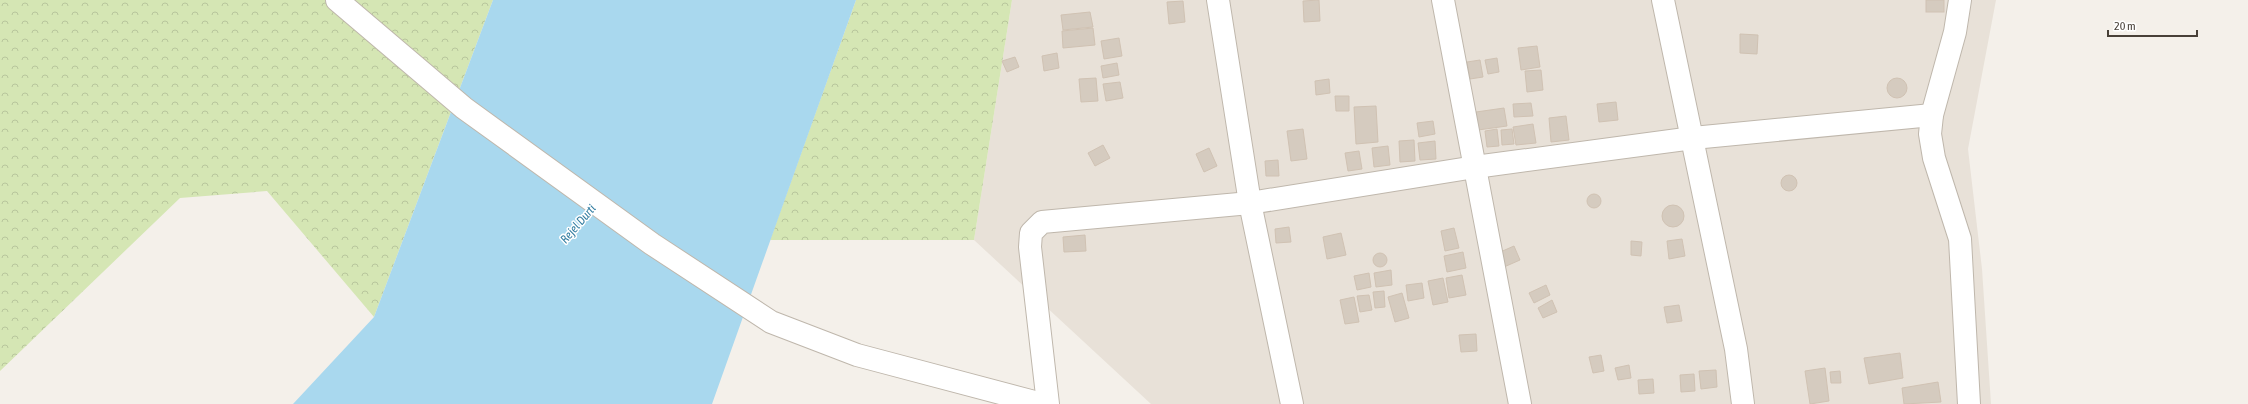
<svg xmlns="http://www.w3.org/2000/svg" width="2248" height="404" viewBox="0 0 2248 404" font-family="'Asap Condensed',sans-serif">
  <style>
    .residential { fill: #e8e1d8 }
    .forest { fill: url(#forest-crowns) }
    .water { fill: #a9d8ee }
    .building { fill: #d5cbbf; stroke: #d0c2b3 }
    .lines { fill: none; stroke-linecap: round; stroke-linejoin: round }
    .minor-casing { stroke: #bfb7ac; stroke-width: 24 }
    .minor { stroke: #fff; stroke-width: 22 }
    .labels { text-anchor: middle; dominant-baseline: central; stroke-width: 3; stroke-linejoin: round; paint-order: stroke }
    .water-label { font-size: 12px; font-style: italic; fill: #317ca0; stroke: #fff }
  </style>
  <defs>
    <pattern id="forest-crowns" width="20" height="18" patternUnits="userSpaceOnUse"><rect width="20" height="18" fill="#d5e6b4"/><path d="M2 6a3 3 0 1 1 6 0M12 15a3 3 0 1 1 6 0" fill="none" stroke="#b8c69c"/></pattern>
  </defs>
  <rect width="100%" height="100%" fill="#f4f0ea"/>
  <path class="residential" d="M 1012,0 L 1996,0 L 1968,149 L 1982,269 L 1991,404 L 1151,404 L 974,240 Z"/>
  <g class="forest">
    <path d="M 0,0 L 493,0 L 374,317 L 267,191 L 180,198 L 0,371 Z"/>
    <path d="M 856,0 L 1012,0 L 974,240 L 770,240 Z"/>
  </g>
  <path class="water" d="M 493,0 L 856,0 L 712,404 L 293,404 L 374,317 Z"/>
  <g class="building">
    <path d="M 1319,0 L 1320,21 L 1304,22 L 1303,1 Z"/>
    <rect x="1926" y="0" width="18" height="12"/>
    <path d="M 1183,1 L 1185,22 L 1169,24 L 1167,2 Z"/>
    <path d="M 1090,12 L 1093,27 L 1063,30 L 1061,15 Z"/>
    <path d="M 1093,28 L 1095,45 L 1063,48 L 1062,31 Z"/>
    <path d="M 1740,34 L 1758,35 L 1757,54 L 1740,53 Z"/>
    <path d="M 1119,38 L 1122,56 L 1104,59 L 1101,41 Z"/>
    <path d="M 1537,46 L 1540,67 L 1521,70 L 1518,48 Z"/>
    <path d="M 1057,53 L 1059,68 L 1044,71 L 1042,56 Z"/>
    <path d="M 1015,57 L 1019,67 L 1007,72 L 1002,61 Z"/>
    <path d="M 1497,58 L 1499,72 L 1488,74 L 1485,60 Z"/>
    <path d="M 1480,60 L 1483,77 L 1470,79 L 1467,62 Z"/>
    <path d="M 1117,63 L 1119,75 L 1103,78 L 1101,66 Z"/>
    <path d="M 1541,70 L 1543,90 L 1527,92 L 1525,71 Z"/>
    <path d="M 1096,78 L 1098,101 L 1081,102 L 1079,79 Z"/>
    <circle cx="1897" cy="88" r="10"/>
    <path d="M 1329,79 L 1330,93 L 1316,95 L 1315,81 Z"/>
    <path d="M 1120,82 L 1123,98 L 1106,101 L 1103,84 Z"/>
    <path d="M 1335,96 L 1349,96 L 1349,111 L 1336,111 Z"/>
    <path d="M 1616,102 L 1618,120 L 1599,122 L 1597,104 Z"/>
    <path d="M 1531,103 L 1533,116 L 1514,117 L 1513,104 Z"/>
    <path d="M 1376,106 L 1378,142 L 1356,144 L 1354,107 Z"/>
    <path d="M 1504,108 L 1507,126 L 1478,130 L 1476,112 Z"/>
    <path d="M 1566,116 L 1569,140 L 1551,142 L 1549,118 Z"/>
    <path d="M 1433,121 L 1435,134 L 1419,137 L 1417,123 Z"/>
    <path d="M 1533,124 L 1536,143 L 1516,145 L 1513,127 Z"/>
    <path d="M 1303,129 L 1307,159 L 1291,161 L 1287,131 Z"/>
    <path d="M 1497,129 L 1499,146 L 1487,147 L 1485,131 Z"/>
    <path d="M 1512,129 L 1514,144 L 1502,145 L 1501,130 Z"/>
    <path d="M 1414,140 L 1415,161 L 1400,162 L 1399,141 Z"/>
    <path d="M 1435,141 L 1436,159 L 1420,160 L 1418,143 Z"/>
    <path d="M 1103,145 L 1110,158 L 1095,166 L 1088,153 Z"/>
    <path d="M 1388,146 L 1390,165 L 1374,167 L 1372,148 Z"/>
    <path d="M 1209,148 L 1217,166 L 1204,172 L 1196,154 Z"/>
    <path d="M 1359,151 L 1362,169 L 1348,171 L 1345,153 Z"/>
    <path d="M 1278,160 L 1279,176 L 1266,176 L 1265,161 Z"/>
    <circle cx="1789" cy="183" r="8"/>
    <circle cx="1594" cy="201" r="7"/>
    <circle cx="1673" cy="216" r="11"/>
    <path d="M 1289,227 L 1291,242 L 1276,243 L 1275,229 Z"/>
    <path d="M 1454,228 L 1459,248 L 1445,251 L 1441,231 Z"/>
    <path d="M 1341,233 L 1346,255 L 1327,259 L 1323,237 Z"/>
    <path d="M 1085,235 L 1086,251 L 1064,252 L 1063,237 Z"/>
    <path d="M 1682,239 L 1685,256 L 1669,259 L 1667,241 Z"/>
    <path d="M 1631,241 L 1642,242 L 1641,256 L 1631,255 Z"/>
    <path d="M 1514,246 L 1520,260 L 1504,267 L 1498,253 Z"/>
    <path d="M 1463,252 L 1466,268 L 1447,272 L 1444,256 Z"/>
    <circle cx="1380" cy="260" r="7"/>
    <path d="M 1391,270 L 1392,285 L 1376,287 L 1374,273 Z"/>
    <path d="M 1369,273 L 1371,287 L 1357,290 L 1354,276 Z"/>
    <path d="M 1462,275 L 1466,295 L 1449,298 L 1446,278 Z"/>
    <path d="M 1443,278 L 1448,302 L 1433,305 L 1428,281 Z"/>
    <path d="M 1422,283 L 1424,298 L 1408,301 L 1406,285 Z"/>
    <path d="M 1546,285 L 1550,295 L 1534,303 L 1529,293 Z"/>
    <path d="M 1384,291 L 1385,307 L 1375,308 L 1373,292 Z"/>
    <path d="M 1402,293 L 1409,318 L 1395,322 L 1388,297 Z"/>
    <path d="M 1369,295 L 1372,310 L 1360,312 L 1357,296 Z"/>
    <path d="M 1354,297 L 1359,322 L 1345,324 L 1340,300 Z"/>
    <path d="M 1552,300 L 1557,312 L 1543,318 L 1538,308 Z"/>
    <path d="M 1679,305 L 1682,321 L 1667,323 L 1664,307 Z"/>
    <path d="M 1476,334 L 1477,351 L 1461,352 L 1459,335 Z"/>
    <path d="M 1900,353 L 1903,378 L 1869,384 L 1864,358 Z"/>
    <path d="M 1601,355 L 1604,371 L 1593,373 L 1589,357 Z"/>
    <path d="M 1629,365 L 1631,378 L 1618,380 L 1615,368 Z"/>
    <path d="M 1825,368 L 1829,401 L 1810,404 L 1805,371 Z"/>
    <path d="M 1716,370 L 1717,387 L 1701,389 L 1699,371 Z"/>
    <path d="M 1840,371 L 1841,383 L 1831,383 L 1830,372 Z"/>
    <path d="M 1694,374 L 1695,391 L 1681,392 L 1680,375 Z"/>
    <path d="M 1653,379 L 1654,393 L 1639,394 L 1638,380 Z"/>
    <path d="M 1938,382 L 1941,402 L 1904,404 L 1902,388 Z"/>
  </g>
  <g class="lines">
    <defs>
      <g id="minor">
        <path d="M 337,0 L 464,108 L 652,244 L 771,322 L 857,355 L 1042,404"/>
        <path d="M 1218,0 L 1250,203 L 1292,404"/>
        <path d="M 1443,0 L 1520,404"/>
        <path d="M 1663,0 L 1736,349 L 1743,404"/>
        <path d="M 1960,0 L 1955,32 L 1932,115 L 1930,134 L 1934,158 L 1960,239 L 1969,404"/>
        <path d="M 1048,404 L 1030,247 L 1031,233 L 1042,222 L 1250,203 L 1475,167 L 1693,138 L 1932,115"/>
      </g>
    </defs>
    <use href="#minor" class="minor-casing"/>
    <use href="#minor" class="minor"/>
  </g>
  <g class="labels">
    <g class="water-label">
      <text transform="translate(578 224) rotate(-49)">Rejel Durti</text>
    </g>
  </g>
  <path d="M2108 30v6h89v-6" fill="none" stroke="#484038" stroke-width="2"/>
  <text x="2114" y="30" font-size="12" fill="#484038" stroke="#ffffff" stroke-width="3" paint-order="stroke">20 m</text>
</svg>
